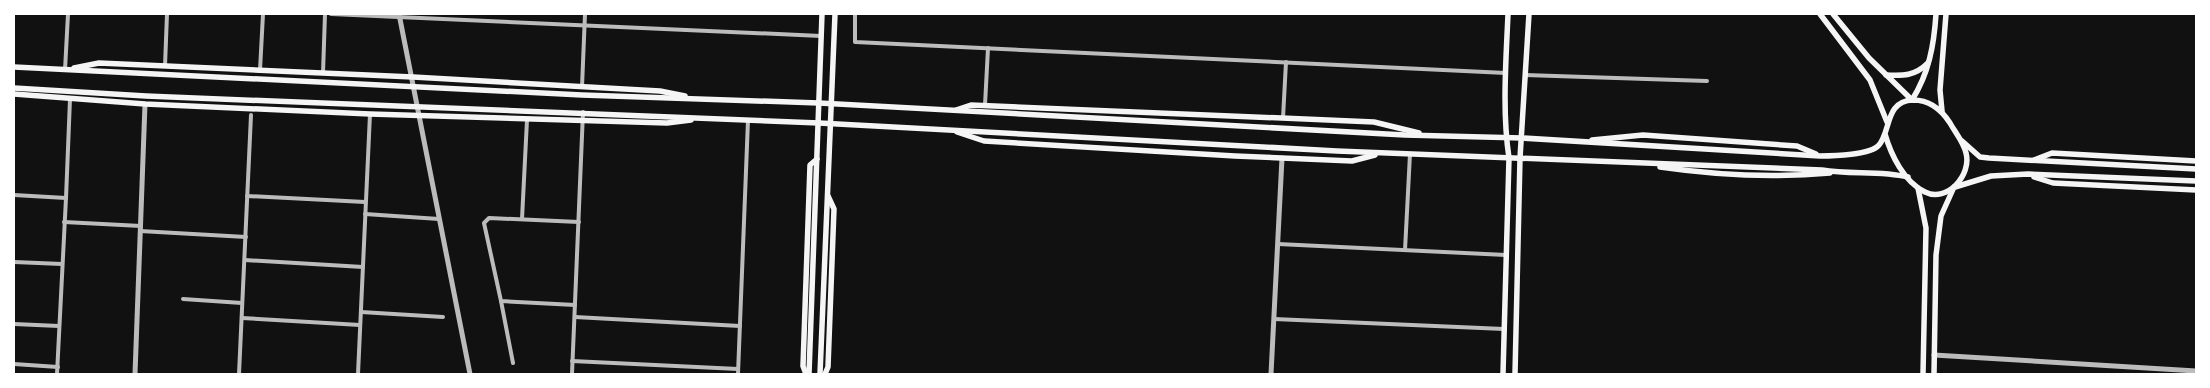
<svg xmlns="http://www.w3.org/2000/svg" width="2210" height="388" viewBox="0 0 2210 388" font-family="Poppins,sans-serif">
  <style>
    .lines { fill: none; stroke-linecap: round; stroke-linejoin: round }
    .minor { stroke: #bcbcbc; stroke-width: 4 }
    .tertiary { stroke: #bcbcbc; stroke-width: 5 }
    .secondary { stroke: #f5f5f5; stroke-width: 5.5 }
  </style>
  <rect width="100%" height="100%" fill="#111"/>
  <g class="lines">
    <g class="minor">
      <path d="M 331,14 L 821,36"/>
      <path d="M 855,14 L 855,42 L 1506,73"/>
      <path d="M 165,66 L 167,14"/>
      <path d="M 65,70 L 68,14"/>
      <path d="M 260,70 L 263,14"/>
      <path d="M 323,73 L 325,14"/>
      <path d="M 1525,75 L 1707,81"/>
      <path d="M 582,87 L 585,14"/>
      <path d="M 985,105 L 988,48"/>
      <path d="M 1283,118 L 1286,62"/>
      <path d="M 14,195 L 66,198 L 57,374"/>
      <path d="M 247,196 L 365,202"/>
      <path d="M 66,198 L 70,99"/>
      <path d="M 365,214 L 439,219"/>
      <path d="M 522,219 L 527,120"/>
      <path d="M 64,222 L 141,226"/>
      <path d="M 140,231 L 246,237"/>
      <path d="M 1278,244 L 1506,255"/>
      <path d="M 1405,250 L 1410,154"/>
      <path d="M 245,260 L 363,267"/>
      <path d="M 14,262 L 62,264"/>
      <path d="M 183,299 L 242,303"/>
      <path d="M 501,301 L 513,363"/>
      <path d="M 575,305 L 501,301 L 484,223 L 489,218 L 579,222"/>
      <path d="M 361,312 L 443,317"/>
      <path d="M 575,317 L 740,326"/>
      <path d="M 242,318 L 360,325"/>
      <path d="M 1274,319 L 1504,329"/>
      <path d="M 14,324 L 59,326"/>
      <path d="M 572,361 L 738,369"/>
      <path d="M 14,364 L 58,367"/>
      <path d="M 239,374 L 251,115"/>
      <path d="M 358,374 L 370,114"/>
      <path d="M 572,374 L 583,112"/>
      <path d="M 738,374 L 748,120"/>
    </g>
    <g class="tertiary">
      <path d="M 399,14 L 470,374"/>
      <path d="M 1934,355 L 2196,371"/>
      <path d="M 135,374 L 145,104"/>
      <path d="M 1271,374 L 1282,158"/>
    </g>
    <g class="secondary">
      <path d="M 1820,14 L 1870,80 L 1887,122"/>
      <path d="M 1833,14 L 1869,58 L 1912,100"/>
      <path d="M 14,67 L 582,95 L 819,103 L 1405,135 L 1522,138 L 1820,156 C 1833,156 1871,155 1879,145 C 1891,131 1885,101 1913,100 C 1930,100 1941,109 1950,123 C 1955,132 1964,143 1966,153 C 1972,175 1947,203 1925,192 C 1904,182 1891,155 1885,134"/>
      <path d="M 74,68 L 99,63 L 413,77 L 660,91 L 685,96"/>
      <path d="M 1886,75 C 1903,76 1915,76 1928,63"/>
      <path d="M 14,88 L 146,96 L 819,123 L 1337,151 L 1822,170 C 1851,175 1879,170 1908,177"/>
      <path d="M 14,94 L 145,104 L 370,114 L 667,123 L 691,120"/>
      <path d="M 1912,100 C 1929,73 1934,45 1936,14"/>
      <path d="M 956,110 L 971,105 L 1374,122 L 1419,133"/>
      <path d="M 1942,111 L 1940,90 L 1946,14"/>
      <path d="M 957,132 L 984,141 L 1235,156 L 1352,161 L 1375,155"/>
      <path d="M 1592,140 L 1643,135 L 1797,146 L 1816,154"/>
      <path d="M 1962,141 L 1980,157 L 1989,158 L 2196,169"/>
      <path d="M 2034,160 L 2052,153 L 2196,161"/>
      <path d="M 1660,167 C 1715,175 1774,178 1830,173"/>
      <path d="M 2034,177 L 2053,183 L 2196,190"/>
      <path d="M 1955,187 L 1991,176 L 2028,174 L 2196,181"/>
      <path d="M 1918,188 L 1926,228 L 1923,374"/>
      <path d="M 806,374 L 803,366 L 810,165 L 817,159"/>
      <path d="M 809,374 L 822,14"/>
      <path d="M 820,374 L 835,14"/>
      <path d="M 825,374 L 828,367 L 834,209 L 828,196"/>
      <path d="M 1503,374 L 1509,158 C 1502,111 1506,61 1508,14"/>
      <path d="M 1515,374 L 1520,158 L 1529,14"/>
      <path d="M 1934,374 L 1936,255 L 1941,216 L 1954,187"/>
    </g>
  </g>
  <rect width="2210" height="388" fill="none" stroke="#ffffff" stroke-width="30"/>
</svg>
